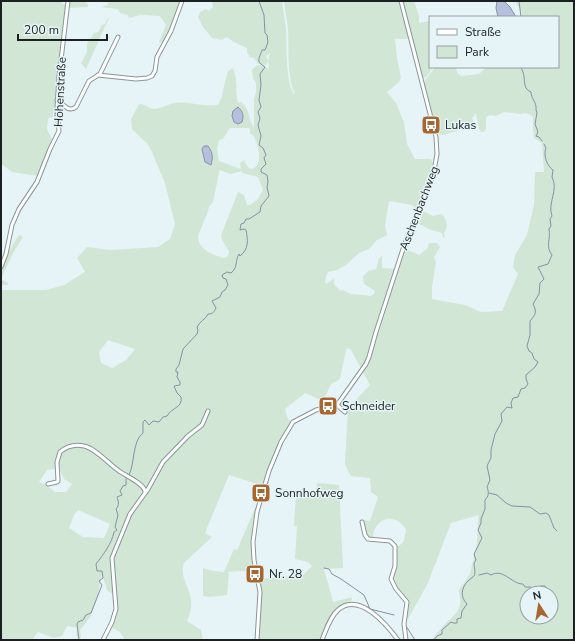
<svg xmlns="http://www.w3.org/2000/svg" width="575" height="641" viewBox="0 0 575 641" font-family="'Nunito Sans',sans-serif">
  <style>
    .green { fill: #d1e6d4; fill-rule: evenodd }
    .water { fill: #b7bfdf; stroke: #8890a6 }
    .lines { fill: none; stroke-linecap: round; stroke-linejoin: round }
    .stream { stroke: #8890a6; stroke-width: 1 }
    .minor-casing { stroke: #889699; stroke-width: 5 }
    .minor { stroke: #fff; stroke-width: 3 }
    .labels { text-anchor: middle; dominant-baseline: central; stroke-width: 3; stroke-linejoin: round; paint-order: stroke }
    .street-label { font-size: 12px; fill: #1b2122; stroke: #e6f4f7 }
    .poi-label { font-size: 12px; fill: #1b2122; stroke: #e6f4f7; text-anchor: start }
  </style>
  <rect width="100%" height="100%" fill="#e6f4f7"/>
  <g class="green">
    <path d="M 1,1 L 61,1 L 63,4 L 67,4 L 58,77 L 56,115 L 48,119 L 47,129 L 52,140 L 38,176 L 12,172 L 3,165 L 1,166 Z"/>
    <path d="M 69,1 L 86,1 L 86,3 L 88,4 L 88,7 L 69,8 Z"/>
    <path d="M 108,1 L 181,1 L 173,23 L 164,43 L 159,42 L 166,25 L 160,16 L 140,15 L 129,18 L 128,15 L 120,13 L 118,9 L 100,7 L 108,5 Z"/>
    <path d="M 212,1 L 282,1 C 283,10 285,20 286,29 C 287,45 285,82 294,94 L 295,93 C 287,80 289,45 288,29 C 287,19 285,10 284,1 L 414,1 L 419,16 L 419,23 L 430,21 L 430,67 L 433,67 L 427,76 L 423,78 L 421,77 L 412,39 L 395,39 L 397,58 L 401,78 L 399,82 L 387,92 L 396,103 L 404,122 L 407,144 L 415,159 L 431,159 C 437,171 423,197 418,209 L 420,212 L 425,212 L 433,216 L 442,214 C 447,221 449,225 444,233 L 445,238 L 443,237 L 442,233 L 431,230 L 415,222 L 416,209 L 412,205 L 389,201 L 385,225 L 387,235 L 377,240 L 369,249 L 359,253 L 346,265 L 337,270 L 328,272 L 326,276 L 325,282 L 327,284 L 334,278 L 334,284 L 340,291 L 343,290 L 351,294 L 371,296 L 374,294 L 375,291 L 364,284 L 363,277 L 368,271 L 376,269 L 379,258 L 382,256 L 382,268 L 397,269 L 404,248 L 419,255 L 427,249 L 429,243 L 437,243 L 440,247 L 434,257 L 436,262 L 432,287 L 432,299 L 465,305 L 481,312 L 502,311 L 518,274 L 513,267 L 515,255 L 527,235 L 534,205 L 535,172 L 544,172 L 542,143 L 534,138 L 533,129 L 533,117 L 531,115 L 526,113 L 521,114 L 504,112 L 496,116 L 490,115 L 486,117 L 486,129 L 484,132 L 481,132 L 479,129 L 476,114 L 475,113 L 474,117 L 472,117 L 474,126 C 468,127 445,135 442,135 C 440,134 438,133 436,131 L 424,82 L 435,67 L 456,67 L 457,73 L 462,76 L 479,74 L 487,67 L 558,67 L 558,17 L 520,17 L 522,13 L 515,1 L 574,1 L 574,640 L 432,640 C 436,634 441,628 446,623 C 460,610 462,609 459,590 L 470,574 L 477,544 L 478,520 L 479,515 L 451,523 L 428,583 L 408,619 L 405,619 L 408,602 L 392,580 L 396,546 L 399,546 L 404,541 L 406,530 C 397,513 377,516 373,535 L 375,539 L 367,537 L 363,520 L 370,521 L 378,497 L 371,492 L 370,478 L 351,476 L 348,471 L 345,464 L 348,408 L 370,385 L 351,350 L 348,348 L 346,350 L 340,379 L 331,384 L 323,401 L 305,393 L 285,409 L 287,417 L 292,424 C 268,468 246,523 258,574 L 243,571 L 227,572 L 229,573 L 227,595 L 210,597 L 203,596 L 203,568 L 214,571 L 224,572 L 234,549 L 237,550 L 257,504 L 262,487 L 260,485 L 229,475 L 205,533 L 212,537 L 184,563 C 179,575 189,587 191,599 C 192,607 190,614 187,621 L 201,630 L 203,640 L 125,640 L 120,632 L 111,627 L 117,614 L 116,597 L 107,590 L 102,574 L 97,599 L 91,616 L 80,630 L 81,637 L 79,640 L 76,635 L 77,628 L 67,626 L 62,636 L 54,638 L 38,632 L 32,640 L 1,640 L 1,290 L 46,290 L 64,285 L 85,272 L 77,258 L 87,247 L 110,250 L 158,247 L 170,239 L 175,224 L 165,183 L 152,152 L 147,143 L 140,137 L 132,129 L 131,119 L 139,104 C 145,104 148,108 154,109 C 160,109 168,104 175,103 C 189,101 201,107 218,105 L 222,96 L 224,86 L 228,71 L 233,68 C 238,80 235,92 238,103 L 241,102 C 251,110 248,119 254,128 L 254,99 L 256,92 L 256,83 L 253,78 L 252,70 C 257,63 263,65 269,69 L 268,61 L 270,53 L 266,56 L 268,61 L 266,65 L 258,64 L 254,58 L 250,57 L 247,52 L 247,48 L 234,42 L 227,37 L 222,40 L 212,38 L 203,27 L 198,17 L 200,12 L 206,9 L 209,11 L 213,7 ZM 230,128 L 248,128 L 250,129 L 250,134 L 253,135 C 257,141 262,159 257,165 C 256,167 254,168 251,169 L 248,167 L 244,160 L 240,163 L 241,169 L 219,161 L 217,149 L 219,140 L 223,139 ZM 219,170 L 231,174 L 242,171 L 242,173 L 258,177 L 263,190 L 258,199 L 250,205 L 247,205 L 244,195 L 238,192 L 221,235 L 222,240 L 229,251 L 228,256 L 224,258 C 213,255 198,250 198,236 L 207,214 L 209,207 L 213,202 L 219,173 ZM 108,340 L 135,349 L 126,360 L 112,368 L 101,363 L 99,352 ZM 59,468 L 64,479 L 72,484 L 66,492 L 55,492 L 46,485 L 39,482 L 47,470 ZM 78,510 L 110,524 L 104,538 L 83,537 L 69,528 L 74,515 ZM 527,593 L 551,593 L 551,617 L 527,617 Z"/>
    <path d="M 109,18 L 86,69 L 81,63 L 87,52 L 87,44 L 94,33 L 98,32 L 102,25 L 105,24 L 107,19 Z"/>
    <path d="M 19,235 L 23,237 L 13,253 L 1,279 L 8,283 L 8,285 L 1,285 C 1,264 8,252 19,235 Z"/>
    <path d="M 317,483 L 339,485 L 343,568 L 324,569 L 333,602 L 349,598 L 351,597 L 352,599 L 349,604 L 337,610 L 321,640 L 258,640 L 261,592 L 259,579 L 303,575 L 312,566 L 308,562 L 295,559 L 297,526 L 294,526 L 296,493 L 316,495 Z"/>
  </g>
  <g class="water">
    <path d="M 497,1 L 504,1 L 510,7 L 516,17 L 498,17 L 496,8 Z"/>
    <path d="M 238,107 C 243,112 244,115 242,122 L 238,124 L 234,122 L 232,116 L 233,111 Z"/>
    <path d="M 204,146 L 208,146 C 213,153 213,158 211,165 L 205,162 L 202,149 Z"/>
  </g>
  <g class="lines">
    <g class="stream">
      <path d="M 519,1 L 521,17"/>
      <path d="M 521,67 C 522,70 524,74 524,77 C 525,84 524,89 531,92 C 531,99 537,102 536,110 L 537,113 L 535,124 L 538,132 L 536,136 L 539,137 L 542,141"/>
      <path d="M 129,475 C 135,464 132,441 143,433 L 143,422 L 145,420 L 149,425 L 153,421 L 159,422 L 163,417 L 167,416 C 172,407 183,408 181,397 L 177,393 L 174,386 L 180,385 L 180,382 L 177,377 L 178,372 L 176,372 L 176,369 L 179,365 L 183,349 L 197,334 L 198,330 L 197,327 C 200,321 206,319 208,314 C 213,314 214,312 216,308 L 212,301 L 220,297 L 222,292 L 225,290 L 228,285 L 226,279 L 223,278 L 222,275 L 227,272 L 231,273 C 238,268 235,260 239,254 L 240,256 C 249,249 248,240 246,230 L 244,229 L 240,230 L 241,224 L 244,223 L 246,219 L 249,219 L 260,212 L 261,206 L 269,196 L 267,187 L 268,182 L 267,175 L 261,172 L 261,169 L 266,164 L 264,158 L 266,155 L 263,148 L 259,145 L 261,136 L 258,125 L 260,118 L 258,112 L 261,107 L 259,100 L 261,85 L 260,74 L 265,67 C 264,66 262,65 261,64 C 256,61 261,54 262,50 L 265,50 L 268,42 L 267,35 L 265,33 L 264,15 L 259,1"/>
      <path d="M 489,493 L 497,495 L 506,503 L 512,506 L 530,507 L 540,514 L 546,513 L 549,515 L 554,528 L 557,531"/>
      <path d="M 324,568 L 329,569 L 332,574 L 341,579 L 364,595 L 370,609 L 394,615"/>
      <path d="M 479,575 L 487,573 L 491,575 C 504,568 511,584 523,584 L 525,587 L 530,587 L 534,589 L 541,586 L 545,586 L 548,593"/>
      <path d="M 551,596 L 554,598"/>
      <path d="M 406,626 L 415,640"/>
      <path d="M 79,640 L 77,624 L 78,622 L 83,620 L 86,615 L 91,613 L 102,585 L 99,581 L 103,578 L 102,571 L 97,571 L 96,564 C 103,555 112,543 114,532 L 117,530 L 115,527 L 118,515 L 116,509 C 120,505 118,501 117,497 L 122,495 L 120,491 L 123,486 L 126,485 L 126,479"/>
      <path d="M 434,640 L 437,636 L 442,634 L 442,630 L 451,622 L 453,623 L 457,623 L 457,619 L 461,618 L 462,611 L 467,604 C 460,597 461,588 468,581 C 470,579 472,578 474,576 C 476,573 474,567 474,563 L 476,560 L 474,554 L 482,538 L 478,530 L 481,523 L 481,519 L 485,509 L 485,500 C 489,496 489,492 487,487 L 490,480 L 487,466 L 491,458 L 491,450 L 495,434 L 502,421 L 501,414 L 507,407 L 512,408 L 511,403 L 513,398 L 518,397 L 521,389 L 525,388 L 528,384 L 526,379 L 526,375 L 535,367 L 538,362 L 534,359 L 532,353 L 529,351 L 527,346 L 530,335 L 530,321 C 536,314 537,312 533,304 L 539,294 L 540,283 L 544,279 L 538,267 L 548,264 L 552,255 C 545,247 551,238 549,229 L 551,226 L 550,219 L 552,216 C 547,203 559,190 552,177 L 553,170 C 547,166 543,155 546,148 L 544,144"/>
    </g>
    <defs>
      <g id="minor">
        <path d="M 98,75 L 136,79 L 147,78 L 152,76 L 155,71 L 157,57 L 171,31 L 182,1"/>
        <path d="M 57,100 C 64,104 68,113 76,107 L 89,81 L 100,74 L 118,37"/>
        <path d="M 1,267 L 6,254 L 12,225 L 19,209 L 37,182 L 50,149 L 59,131 L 57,108 L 59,77 L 68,1"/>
        <path d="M 337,405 L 366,364 L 369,357 L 376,332 L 404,246 L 433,176 L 437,154 L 436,137 L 401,1"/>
        <path d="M 48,484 L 57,482 L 58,481 L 57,462 L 60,452 C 66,447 75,444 84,446 C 95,448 109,464 119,471 C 126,476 145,484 145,492"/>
        <path d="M 362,522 L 365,535 L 368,539 L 390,541 L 395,546 L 395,566 L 391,579 L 396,589 L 407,602 L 404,624 L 406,640"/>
        <path d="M 103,640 L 112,622 L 116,609 L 112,558 L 130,514 L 148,489 L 163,462 L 188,436 L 202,425 L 208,411"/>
        <path d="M 257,640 L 260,592 L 254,560 L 253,542 L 257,512 L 269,471 L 281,442 L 293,422 L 316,410 L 337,405 L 345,412"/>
        <path d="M 322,640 C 326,630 330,617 338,610 C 359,591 387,625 398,640"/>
      </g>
    </defs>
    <use href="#minor" class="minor-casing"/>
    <use href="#minor" class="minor"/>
  </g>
  <defs>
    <symbol id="bus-square" viewBox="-11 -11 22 22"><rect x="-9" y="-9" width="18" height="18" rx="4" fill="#a86631" stroke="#e6f4f7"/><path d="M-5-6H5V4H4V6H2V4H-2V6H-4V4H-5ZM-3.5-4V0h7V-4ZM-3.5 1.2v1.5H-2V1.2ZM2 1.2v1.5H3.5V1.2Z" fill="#fff"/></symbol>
  </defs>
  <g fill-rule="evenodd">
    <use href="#bus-square" x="420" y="114" width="22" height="22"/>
    <use href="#bus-square" x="317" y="395" width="22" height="22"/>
    <use href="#bus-square" x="250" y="482" width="22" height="22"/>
    <use href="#bus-square" x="244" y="563" width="22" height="22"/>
  </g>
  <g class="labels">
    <g class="street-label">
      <text transform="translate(60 92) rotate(-87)">Höhenstraße</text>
      <text transform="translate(419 208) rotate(-69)">Aschenbachweg</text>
    </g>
    <g class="poi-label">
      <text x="445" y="125">Lukas</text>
      <text x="342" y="406">Schneider</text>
      <text x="275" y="493">Sonnhofweg</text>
      <text x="269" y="574">Nr. 28</text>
    </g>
  </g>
  <rect width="575" height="641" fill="none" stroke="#1b2122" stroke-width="4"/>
  <rect x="429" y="16" width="130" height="52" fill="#e6f4f7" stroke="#95a0a2"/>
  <rect x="437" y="29" width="20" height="6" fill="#ffffff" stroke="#95a0a2"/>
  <text x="465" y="36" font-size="12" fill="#1b2122">Straße</text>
  <rect x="437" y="46" width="20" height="12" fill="#d1e6d4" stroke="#95a0a2"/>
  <text x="465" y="56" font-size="12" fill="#1b2122">Park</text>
  <g transform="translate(539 605) rotate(348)"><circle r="19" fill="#e6f4f7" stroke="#95a0a2"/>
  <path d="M0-3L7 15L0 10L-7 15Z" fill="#a86631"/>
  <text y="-6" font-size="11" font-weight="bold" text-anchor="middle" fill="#1b2122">N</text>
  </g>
  <path d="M18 34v6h89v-6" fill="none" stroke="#1b2122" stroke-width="2"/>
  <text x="24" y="34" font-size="12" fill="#1b2122" stroke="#e6f4f7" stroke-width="3" paint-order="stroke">200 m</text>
</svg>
